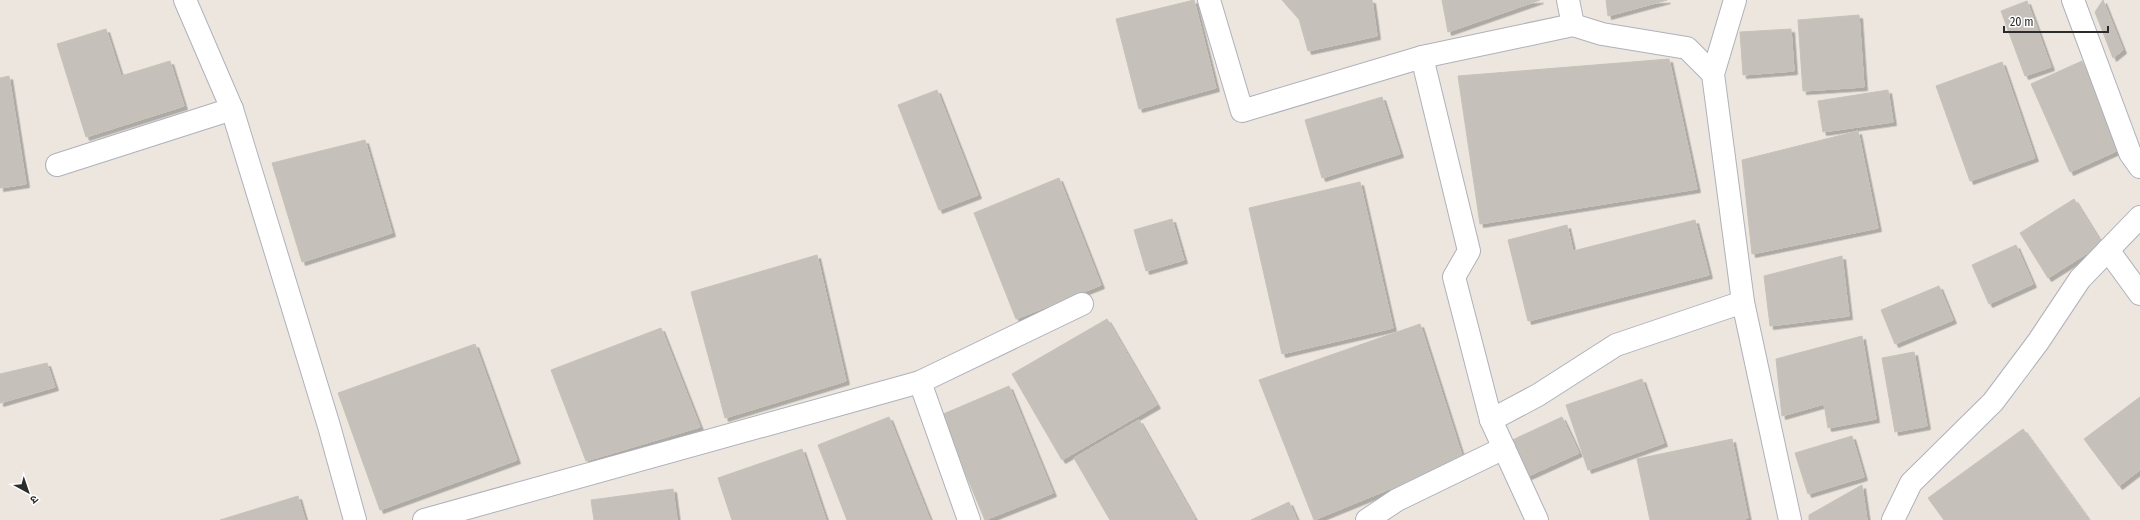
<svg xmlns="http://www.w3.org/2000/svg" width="2140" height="520" viewBox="0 0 2140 520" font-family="'Fira Sans Condensed','Noto Sans Devanagari',sans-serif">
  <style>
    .building { fill: #c5c0ba; stroke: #c7c2b8; filter: url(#shadow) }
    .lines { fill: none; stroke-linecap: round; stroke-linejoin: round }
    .street-casing { stroke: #afb1bb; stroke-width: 24 }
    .street { stroke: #fff; stroke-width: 22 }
  </style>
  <defs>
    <filter id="shadow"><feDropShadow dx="3.5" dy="3.5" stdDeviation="0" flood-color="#0004"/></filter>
  </defs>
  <rect width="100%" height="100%" fill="#ece6df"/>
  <g class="building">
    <path d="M 1194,0 L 1216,88 L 1139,109 L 1116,19 Z"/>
    <path d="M 1282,0 L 1372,0 L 1377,36 L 1308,51 L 1299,19 Z"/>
    <path d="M 1442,0 L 1540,0 L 1448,32 Z"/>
    <path d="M 1606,0 L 1667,0 L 1608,16 Z"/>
    <path d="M 2103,0 L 2123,50 L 2113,58 L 2095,12 Z"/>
    <path d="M 2027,1 L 2051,67 L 2025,76 L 2001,11 Z"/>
    <path d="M 1859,15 L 1864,87 L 1803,91 L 1798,20 Z"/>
    <path d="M 106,29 L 121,76 L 170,61 L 184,106 L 86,137 L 57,44 Z"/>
    <path d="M 1791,29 L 1794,71 L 1743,75 L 1740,32 Z"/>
    <path d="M 1669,59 L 1697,189 L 1480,224 L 1458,76 Z"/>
    <path d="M 2082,61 L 2121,149 L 2070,172 L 2031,84 Z"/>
    <path d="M 2002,62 L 2035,158 L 1970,181 L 1936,86 Z"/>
    <path d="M 9,76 L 26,184 L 0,188 L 0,78 Z"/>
    <path d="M 937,90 L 978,195 L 939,210 L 898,105 Z"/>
    <path d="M 1888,90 L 1893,122 L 1823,132 L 1818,101 Z"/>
    <path d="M 1382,97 L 1400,154 L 1322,178 L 1305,120 Z"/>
    <path d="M 1858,131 L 1878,228 L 1752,254 L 1742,160 Z"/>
    <path d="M 365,140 L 392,233 L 302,262 L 272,163 Z"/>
    <path d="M 1059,178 L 1101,285 L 1016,319 L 974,213 Z"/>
    <path d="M 1360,182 L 1393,328 L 1282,354 L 1249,208 Z"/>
    <path d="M 2074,199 L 2102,244 L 2048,278 L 2020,233 Z"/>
    <path d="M 1172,219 L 1184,260 L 1146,271 L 1134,230 Z"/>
    <path d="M 1695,220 L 1709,275 L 1528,321 L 1508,240 L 1567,225 L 1573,251 Z"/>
    <path d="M 2016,245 L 2033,284 L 1989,304 L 1972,265 Z"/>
    <path d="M 817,255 L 846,381 L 725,418 L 691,292 Z"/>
    <path d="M 1842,256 L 1849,316 L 1770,326 L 1764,276 Z"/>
    <path d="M 1939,286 L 1953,320 L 1895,344 L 1881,310 Z"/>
    <path d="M 1107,319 L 1157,405 L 1062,460 L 1012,374 Z"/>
    <path d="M 1420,324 L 1463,459 L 1314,520 L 1259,380 Z"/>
    <path d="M 661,328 L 700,427 L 586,461 L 551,370 Z"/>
    <path d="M 1862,336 L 1876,419 L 1828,428 L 1824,404 L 1782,416 L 1776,359 Z"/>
    <path d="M 475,344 L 517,460 L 380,510 L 338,393 Z"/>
    <path d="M 1914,352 L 1927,426 L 1895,432 L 1882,358 Z"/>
    <path d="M 47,363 L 55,387 L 0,403 L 0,374 Z"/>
    <path d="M 1642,379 L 1664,443 L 1588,470 L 1566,405 Z"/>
    <path d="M 1009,386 L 1053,493 L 985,520 L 941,415 Z"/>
    <path d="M 2140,397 L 2140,470 L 2119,486 L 2084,439 Z"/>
    <path d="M 889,417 L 930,520 L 847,520 L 818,445 Z"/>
    <path d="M 1562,417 L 1579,453 L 1524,478 L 1508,442 Z"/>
    <path d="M 1139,420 L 1195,519 L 1194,520 L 1110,520 L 1074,458 Z"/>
    <path d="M 2023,429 L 2089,520 L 1944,520 L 1928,498 Z"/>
    <path d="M 1852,436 L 1864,477 L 1808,494 L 1795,453 Z"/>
    <path d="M 1732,439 L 1748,518 L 1740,520 L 1650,520 L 1637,459 Z"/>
    <path d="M 802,449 L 826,520 L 732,520 L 718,478 Z"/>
    <path d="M 1862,485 L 1867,520 L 1809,520 L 1809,515 Z"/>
    <path d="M 673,489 L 677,520 L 594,520 L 591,500 Z"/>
    <path d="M 298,496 L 305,520 L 220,520 Z"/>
    <path d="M 1289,502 L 1297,520 L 1251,520 Z"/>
  </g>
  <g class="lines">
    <defs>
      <g id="street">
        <path d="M 185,0 L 232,109 L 329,426 L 355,520"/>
        <path d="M 1209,0 L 1242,111 L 1422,57 L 1469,251 L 1454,277 L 1491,420 L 1537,520"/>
        <path d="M 1568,0 L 1573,25"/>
        <path d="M 1735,0 L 1713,74 L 1743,302 L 1790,520"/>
        <path d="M 2073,0 L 2130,153 L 2140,167"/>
        <path d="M 1422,57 L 1573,25 L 1602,34 L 1687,48 L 1713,74"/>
        <path d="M 57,165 L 232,109"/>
        <path d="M 2108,250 L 2140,294"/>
        <path d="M 920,382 L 969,520"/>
        <path d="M 1491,420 L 1538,395 L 1616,345 L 1743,302"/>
        <path d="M 424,520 L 920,382 L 1082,304"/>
        <path d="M 1367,520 L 1397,500 L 1504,448"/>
        <path d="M 1893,520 L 1911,483 L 1993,402 L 2038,342 L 2080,279 L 2140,217"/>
      </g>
    </defs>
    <use href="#street" class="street-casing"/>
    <use href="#street" class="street"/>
  </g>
  <g transform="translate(28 492) rotate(140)" stroke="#ffffff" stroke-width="3" paint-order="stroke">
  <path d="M0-3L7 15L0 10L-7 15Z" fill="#2b2b2b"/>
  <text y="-6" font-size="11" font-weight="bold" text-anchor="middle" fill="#2b2b2b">उ</text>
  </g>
  <path d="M2004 26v6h104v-6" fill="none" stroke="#2b2b2b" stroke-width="2"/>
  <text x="2010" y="26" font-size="12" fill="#2b2b2b" stroke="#ffffff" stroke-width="3" paint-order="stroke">20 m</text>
</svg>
